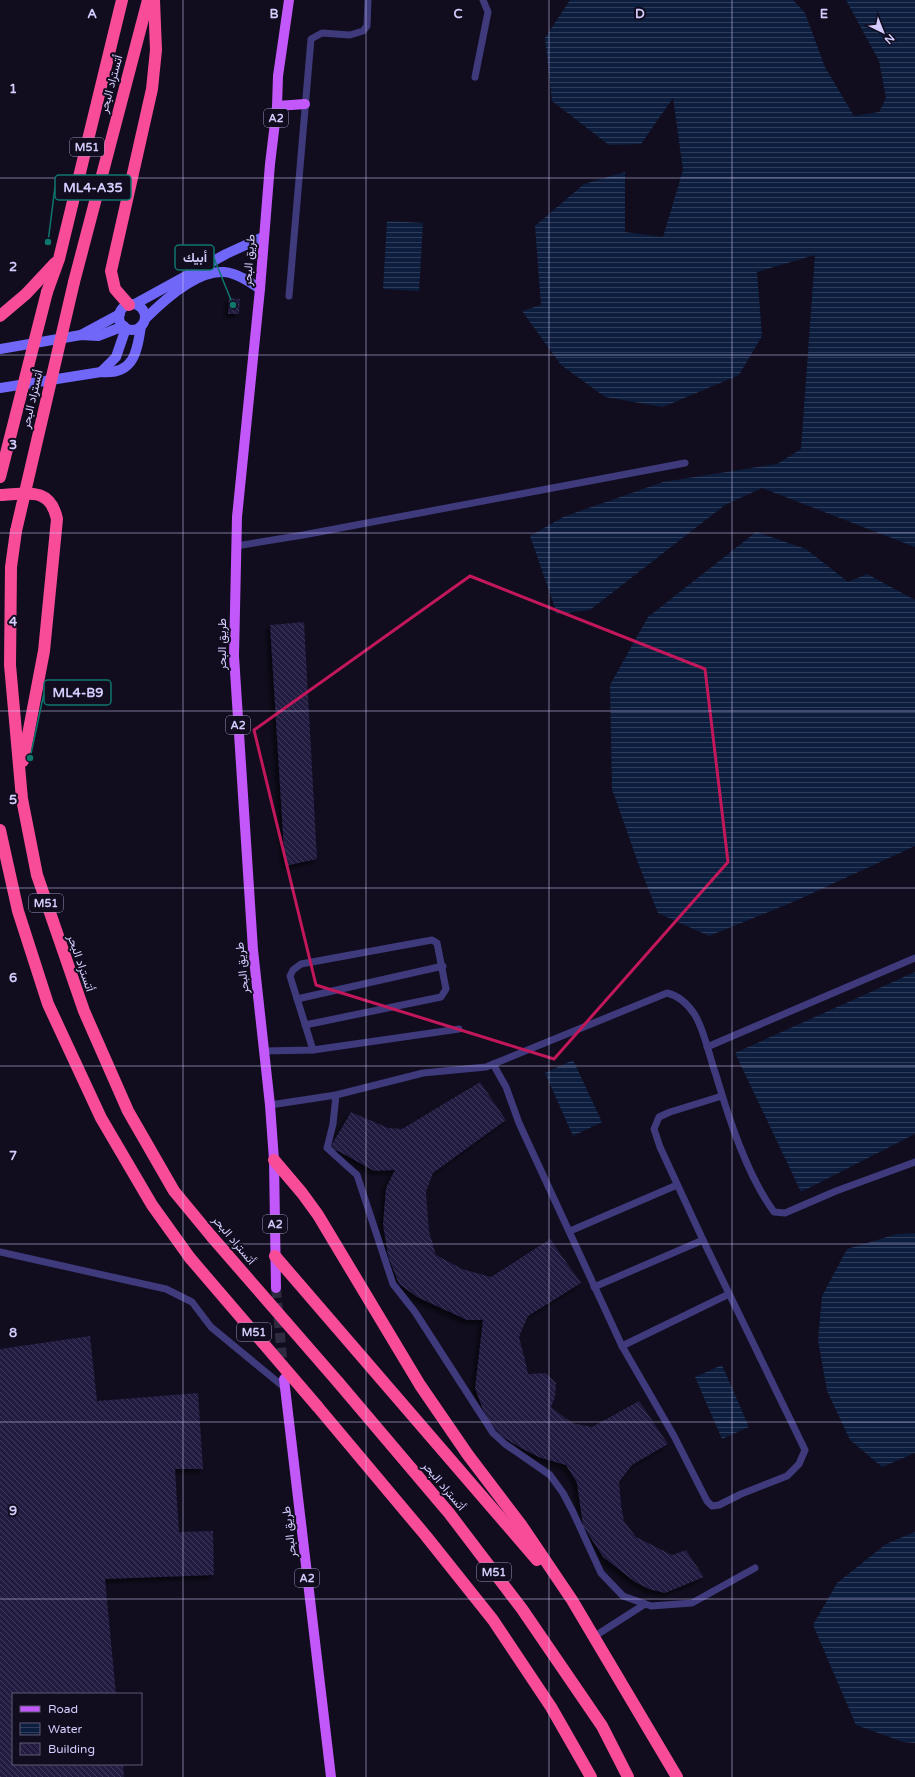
<svg xmlns="http://www.w3.org/2000/svg" width="915" height="1777" viewBox="0 0 915 1777" font-family="'Varela Round',Vazirmatn,sans-serif">
  <style>
    .water { fill: url(#water-rules) }
    .building { fill: url(#building-back-hatch); filter: url(#shadow) }
    .lines { fill: none; stroke-linecap: round; stroke-linejoin: round }
    .primary-tunnel { stroke: #2e2a3f; stroke-width: 10; stroke-dasharray: 10 5; stroke-linecap: butt }
    .lane { stroke: #3e3a7c; stroke-width: 7 }
    .secondary { stroke: #7067f9; stroke-width: 10 }
    .primary { stroke: #c258f9; stroke-width: 10 }
    .highway { stroke: #f84c99; stroke-width: 12 }
    .highway-bridge { stroke: #f84c99; stroke-width: 12 }
    .marked { fill: none; stroke: #c2185b; stroke-width: 3; stroke-linejoin: round }
    .grid { fill: none; stroke: #d3ccfd; stroke-width: 1; stroke-opacity: 0.55 }
    .labels { text-anchor: middle; dominant-baseline: central; stroke-width: 4; stroke-linejoin: round; paint-order: stroke }
    .shield { fill: #110d1e; stroke: #9993ba; stroke-width: 1 }
    .shield-label { font-size: 11px; font-weight: bold; fill: #d3ccfd }
    .street-label { font-size: 12px; fill: #d3ccfd; stroke: #110d1e }
    .grid-label { font-size: 13px; text-anchor: middle; font-weight: bold; fill: #d3ccfd; stroke: #110d1e; stroke-width: 4; stroke-linejoin: round; paint-order: stroke }
    .leader { fill: none; stroke: #0f766e; stroke-width: 1.5 }
    .callout-dot { fill: #0f766e; stroke: #110d1e; stroke-width: 1.5 }
    .callout { fill: #110d1e; stroke: #0f766e; stroke-width: 1.5 }
    .callout-label { font-size: 13px; text-anchor: middle; font-weight: bold; fill: #d3ccfd }
  </style>
  <defs>
    <pattern id="water-rules" width="6" height="5" patternUnits="userSpaceOnUse"><rect width="6" height="5" fill="#0d1d3e"/><path d="M0 2.5h6" fill="none" stroke="#2f3d5b"/></pattern>
    <pattern id="building-back-hatch" width="6" height="6" patternUnits="userSpaceOnUse"><rect width="6" height="6" fill="#221a3f"/><path d="M-1 5l2 2M0 0l6 6M5-1l2 2" fill="none" stroke="#413a5c"/></pattern>
    <filter id="shadow"><feDropShadow dx="-3.5" dy="3.5" stdDeviation="2" flood-color="#0009"/></filter>
  </defs>
  <rect width="100%" height="100%" fill="#110d1e"/>
  <g class="water">
    <path d="M 570,0 L 793,0 L 805,13 L 825,67 L 854,116 L 879,112 L 886,98 L 879,61 L 846,0 L 915,0 L 915,547 L 762,488 L 725,505 L 590,610 L 557,614 L 530,536 L 563,517 L 663,482 L 777,464 L 801,449 L 815,255 L 757,272 L 762,336 L 739,375 L 663,407 L 605,397 L 561,365 L 522,311 L 541,305 L 535,226 L 584,184 L 625,172 L 625,232 L 663,237 L 683,170 L 673,98 L 641,144 L 609,145 L 552,101 L 545,38 Z"/>
    <path d="M 387,221 L 423,223 L 419,291 L 383,289 Z"/>
    <path d="M 756,532 L 806,549 L 848,582 L 867,574 L 915,600 L 915,846 L 793,902 L 709,936 L 658,913 L 638,863 L 612,789 L 610,685 L 648,617 Z"/>
    <path d="M 915,972 L 915,1134 L 801,1192 L 735,1053 Z"/>
    <path d="M 573,1060 L 602,1122 L 573,1136 L 545,1073 Z"/>
    <path d="M 915,1233 L 915,1453 L 882,1467 L 850,1440 L 827,1391 L 818,1340 L 822,1296 L 847,1249 L 897,1234 Z"/>
    <path d="M 722,1365 L 749,1427 L 722,1439 L 695,1377 Z"/>
    <path d="M 915,1532 L 915,1743 L 903,1742 L 856,1725 L 813,1625 L 837,1583 L 886,1544 Z"/>
  </g>
  <g class="building">
    <path d="M 229,298 L 240,299 L 239,314 L 228,314 Z"/>
    <path d="M 304,622 L 317,859 L 285,866 L 270,625 Z"/>
    <path d="M 480,1082 L 506,1120 L 433,1173 L 426,1192 L 429,1231 L 436,1255 L 462,1269 L 491,1277 L 550,1239 L 581,1283 L 528,1316 L 519,1337 L 526,1364 L 528,1374 L 545,1373 L 556,1383 L 555,1397 L 551,1407 L 572,1423 L 592,1427 L 639,1401 L 668,1444 L 632,1465 L 619,1482 L 621,1505 L 624,1521 L 636,1537 L 672,1555 L 686,1550 L 704,1577 L 665,1593 L 649,1589 L 635,1582 L 603,1557 L 583,1526 L 577,1483 L 566,1465 L 541,1458 L 521,1448 L 501,1436 L 486,1418 L 475,1388 L 483,1320 L 467,1320 L 417,1297 L 399,1284 L 388,1256 L 383,1224 L 386,1188 L 395,1170 L 374,1171 L 340,1152 L 329,1149 L 351,1112 L 388,1128 L 402,1129 Z"/>
    <path d="M 90,1336 L 97,1401 L 198,1393 L 203,1469 L 175,1469 L 179,1532 L 213,1531 L 214,1575 L 105,1579 L 116,1694 L 13,1694 L 13,1764 L 123,1764 L 124,1777 L 0,1777 L 0,1349 Z"/>
  </g>
  <g class="lines">
    <path class="primary-tunnel" d="M 276,1288 L 283,1369"/>
    <g class="lane">
      <path d="M 475,77 L 488,12 L 483,0"/>
      <path d="M 289,296 L 311,39 L 322,33 L 350,35 L 363,31 L 367,26 L 368,0"/>
      <path d="M 236,546 L 303,535 L 685,463"/>
      <path d="M 297,999 L 443,966"/>
      <path d="M 305,1025 L 441,997 L 446,989 L 437,943 L 432,940 L 301,964 L 293,970 L 290,976 L 313,1050"/>
      <path d="M 707,1047 L 915,958"/>
      <path d="M 264,1051 L 313,1050 L 459,1029"/>
      <path d="M 493,1064 L 506,1087 L 519,1123 L 622,1346 L 674,1436 L 707,1501 L 712,1506 L 719,1505 L 741,1494 L 787,1476 L 799,1464 L 805,1450 L 703,1240 L 660,1147 L 654,1129 L 659,1117 L 670,1112 L 722,1096"/>
      <path d="M 336,1095 L 333,1124 L 327,1148 L 357,1175 L 393,1284 L 415,1312 L 493,1433 L 505,1444 L 550,1475 L 563,1493 L 573,1512 L 601,1573 L 623,1596 L 651,1606 L 692,1603 L 755,1568"/>
      <path d="M 270,1105 L 336,1095 L 423,1073 L 486,1067 L 667,993 C 680,996 688,1004 695,1015 C 705,1032 709,1056 716,1075 C 729,1119 747,1175 774,1212 L 785,1213 L 836,1191 L 915,1162"/>
      <path d="M 570,1231 L 677,1185"/>
      <path d="M 0,1252 L 166,1289 L 192,1302 L 211,1327 L 285,1388"/>
      <path d="M 594,1287 L 703,1240"/>
      <path d="M 622,1346 L 729,1294"/>
      <path d="M 595,1636 L 645,1604"/>
    </g>
    <g class="secondary">
      <path d="M 135,304 L 226,254 L 263,237"/>
      <circle cx="132" cy="317" r="13"/>
      <path d="M 145,319 C 163,301 196,270 224,272 C 237,273 250,282 260,289"/>
      <path d="M 81,335 L 120,314"/>
      <path d="M 0,349 L 81,335 L 98,336 L 124,326"/>
      <path d="M 101,372 L 116,357 L 126,328"/>
      <path d="M 0,388 L 101,372 C 134,375 137,352 141,326"/>
    </g>
    <g class="primary">
      <path d="M 277,106 L 305,104"/>
      <path d="M 276,1288 L 274,1160 L 270,1105 L 253,950 L 234,656 L 237,517 L 260,289 L 270,164 L 277,106 L 278,76 L 289,0"/>
      <path d="M 284,1379 L 331,1777"/>
    </g>
    <g class="highway">
      <path d="M 74,282 L 148,0"/>
      <path d="M 47,292 L 59,259 L 122,0"/>
      <path d="M 129,305 L 115,289 L 111,271 L 152,89 L 156,50 L 154,0"/>
      <path d="M 0,316 L 26,294 L 55,263"/>
      <path d="M 0,495 C 26,494 50,486 57,519 L 44,651 L 23,761"/>
      <path d="M 16,531 L 11,567 L 10,665 L 22,799 L 37,875 L 84,1011 L 128,1111 L 174,1191 L 212,1237"/>
      <path d="M 0,830 L 18,911 L 48,1004 L 101,1118 L 152,1205 L 190,1258"/>
      <path d="M 274,1160 L 302,1193 L 318,1215 L 420,1385 L 468,1455 L 522,1526 L 572,1600 L 677,1777"/>
      <path d="M 275,1256 L 537,1560"/>
      <path d="M 338,1382 L 449,1513 L 522,1609 L 602,1726 L 628,1777"/>
      <path d="M 317,1406 L 426,1536 L 493,1620 L 551,1707 L 591,1777"/>
    </g>
    <g class="highway-bridge">
      <path d="M 0,477 L 47,292"/>
      <path d="M 16,531 L 74,282"/>
      <path d="M 212,1237 L 338,1382"/>
      <path d="M 190,1258 L 317,1406"/>
    </g>
  </g>
  <path class="marked" d="M 470,576 L 705,669 L 728,862 L 554,1059 L 316,985 L 254,730 Z"/>
  <path class="grid" d="M 183,0 L 183,1777M 366,0 L 366,1777M 549,0 L 549,1777M 732,0 L 732,1777M 0,178 L 915,178M 0,355 L 915,355M 0,533 L 915,533M 0,711 L 915,711M 0,888 L 915,888M 0,1066 L 915,1066M 0,1244 L 915,1244M 0,1422 L 915,1422M 0,1599 L 915,1599"/>
  <g class="labels">
    <g class="shield">
      <rect x="264" y="109" width="24" height="18" rx="3"/>
      <rect x="70" y="138" width="34" height="18" rx="3"/>
      <rect x="226" y="716" width="24" height="18" rx="3"/>
      <rect x="29" y="894" width="34" height="18" rx="3"/>
      <rect x="263" y="1215" width="24" height="18" rx="3"/>
      <rect x="237" y="1323" width="34" height="18" rx="3"/>
      <rect x="477" y="1563" width="34" height="18" rx="3"/>
      <rect x="295" y="1569" width="24" height="18" rx="3"/>
    </g>
    <g class="shield-label">
      <text x="276" y="118">A2</text>
      <text x="87" y="147">M51</text>
      <text x="238" y="725">A2</text>
      <text x="46" y="903">M51</text>
      <text x="275" y="1224">A2</text>
      <text x="254" y="1332">M51</text>
      <text x="494" y="1572">M51</text>
      <text x="307" y="1578">A2</text>
    </g>
    <g class="street-label">
      <text transform="translate(111 84) rotate(-75)">أتستراد البحر</text>
      <text transform="translate(249 260) rotate(-86)">طريق البحر</text>
      <text transform="translate(32 399) rotate(-77)">أتستراد البحر</text>
      <text transform="translate(222 644) rotate(-90)">طريق البحر</text>
      <text transform="translate(81 963) rotate(71)">أتستراد البحر</text>
      <text transform="translate(242 968) rotate(-96)">طريق البحر</text>
      <text transform="translate(234 1240) rotate(50)">أتستراد البحر</text>
      <text transform="translate(444 1486) rotate(50)">أتستراد البحر</text>
      <text transform="translate(289 1532) rotate(-97)">طريق البحر</text>
    </g>
  </g>
  <g class="grid-label">
    <text x="92" y="18">A</text>
    <text x="274" y="18">B</text>
    <text x="458" y="18">C</text>
    <text x="640" y="18">D</text>
    <text x="824" y="18">E</text>
    <text x="13" y="93">1</text>
    <text x="13" y="271">2</text>
    <text x="13" y="449">3</text>
    <text x="13" y="626">4</text>
    <text x="13" y="804">5</text>
    <text x="13" y="982">6</text>
    <text x="13" y="1160">7</text>
    <text x="13" y="1337">8</text>
    <text x="13" y="1515">9</text>
  </g>
  <path class="leader" d="M48 242L55 187M233 305L214 258M30 758L44 693"/>
  <g class="callout-dot">
    <circle cx="48" cy="242" r="4"/>
    <circle cx="233" cy="305" r="4"/>
    <circle cx="30" cy="758" r="4"/>
  </g>
  <g class="callout">
    <rect x="55" y="175" width="76" height="25" rx="4"/>
    <rect x="175" y="245" width="39" height="25" rx="4"/>
    <rect x="44" y="680" width="67" height="25" rx="4"/>
  </g>
  <g class="callout-label">
    <text x="93" y="192">ML4-A35</text>
    <text x="195" y="262">أبيك</text>
    <text x="78" y="697">ML4-B9</text>
  </g>
  <rect x="12" y="1693" width="130" height="72" fill="#110d1e" stroke="#5f5977"/>
  <rect x="20" y="1706" width="20" height="6" fill="#c258f9" stroke="#5f5977"/>
  <text x="48" y="1713" font-size="12" fill="#d3ccfd">Road</text>
  <rect x="20" y="1723" width="20" height="12" fill="url(#water-rules)" stroke="#5f5977"/>
  <text x="48" y="1733" font-size="12" fill="#d3ccfd">Water</text>
  <rect x="20" y="1743" width="20" height="12" fill="url(#building-back-hatch)" stroke="#5f5977"/>
  <text x="48" y="1753" font-size="12" fill="#d3ccfd">Building</text>
  <g transform="translate(883 32) rotate(137)" stroke="#110d1e" stroke-width="3" paint-order="stroke">
  <path d="M0-3L7 15L0 10L-7 15Z" fill="#d3ccfd"/>
  <text y="-6" font-size="11" font-weight="bold" text-anchor="middle" fill="#d3ccfd">N</text>
  </g>
</svg>
